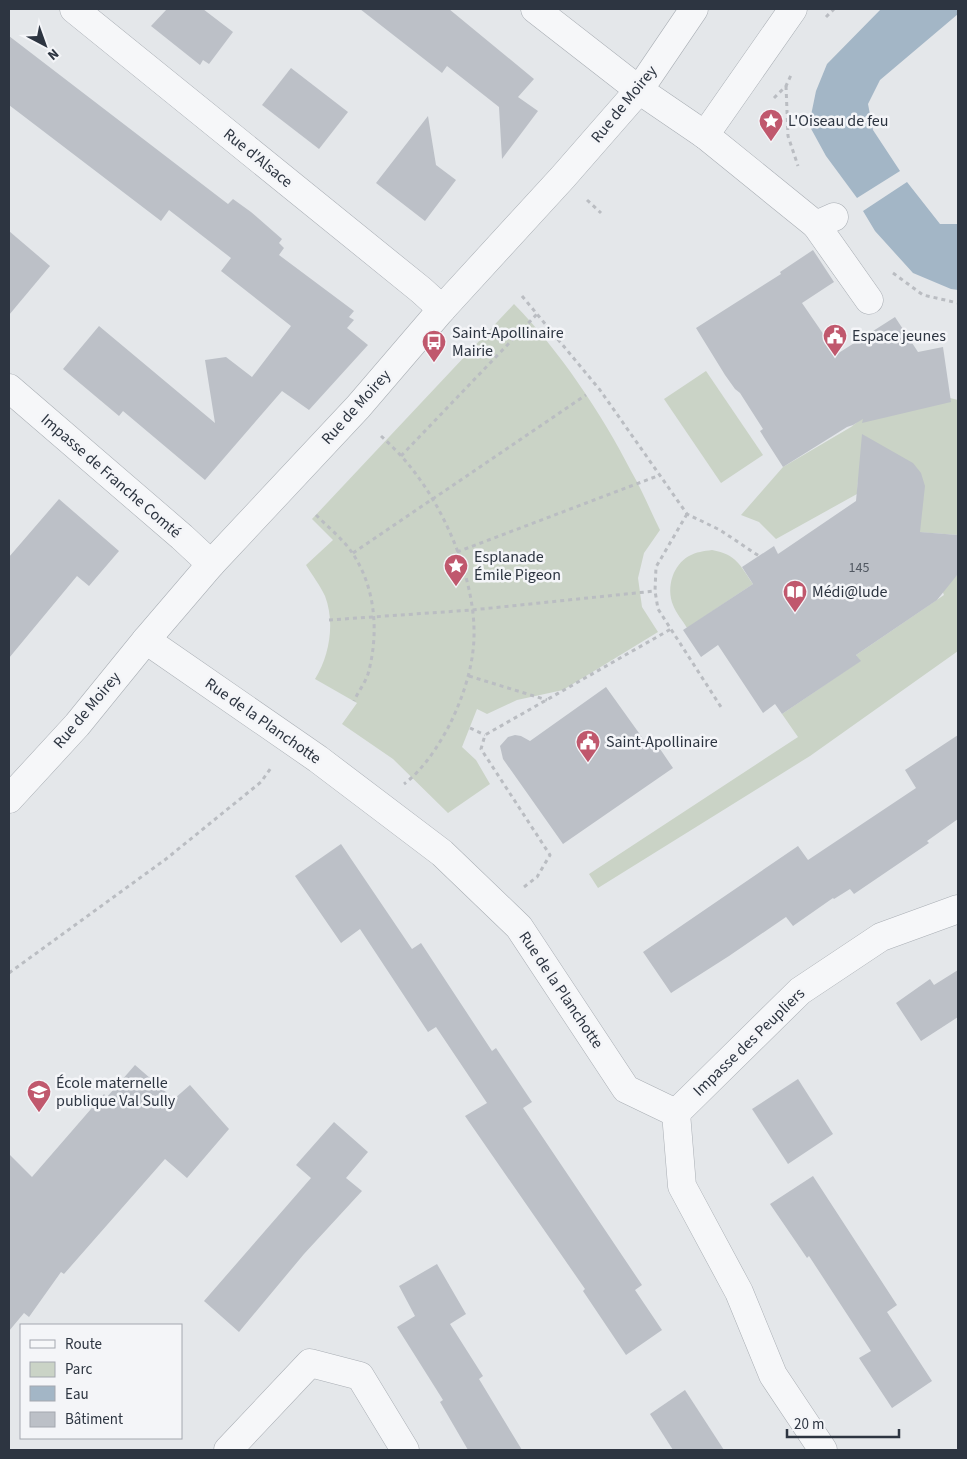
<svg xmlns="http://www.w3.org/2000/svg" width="967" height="1459" viewBox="0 0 967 1459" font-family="'Source Sans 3',sans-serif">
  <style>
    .green { fill: #cad3c6 }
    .water { fill: #a3b6c6 }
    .building { fill: #bcc0c7 }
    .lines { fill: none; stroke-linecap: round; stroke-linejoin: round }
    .minor-casing { stroke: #a9aeb4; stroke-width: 29 }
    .path { stroke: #babdc2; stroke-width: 3; stroke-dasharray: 4 4; stroke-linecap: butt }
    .minor { stroke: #f6f7f9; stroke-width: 28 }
    .labels { text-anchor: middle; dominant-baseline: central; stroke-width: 5; stroke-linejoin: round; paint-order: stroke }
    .number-label { font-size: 14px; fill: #515862 }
    .street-label { font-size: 16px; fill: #2d3541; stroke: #f4f5f8 }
    .poi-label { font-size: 16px; fill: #2d3541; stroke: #f4f5f8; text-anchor: start }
  </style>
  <rect width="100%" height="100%" fill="#e4e7ea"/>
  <g class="green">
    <path d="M 514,304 C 559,350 602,414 631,471 C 642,490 650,510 660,530 L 644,553 L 638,578 L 642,607 L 658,632 L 563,690 L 517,700 L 487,714 L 477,709 L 462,747 L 476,760 L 490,784 L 448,813 L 393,759 L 342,724 L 357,703 L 315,679 C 330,655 335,622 325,596 C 320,585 312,575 306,565 L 333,540 L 312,519 Z"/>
    <path d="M 706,371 L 763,455 L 721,483 L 664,399 Z"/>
    <path d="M 950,398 L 958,400 L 958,535 L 917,532 L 865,467 L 858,480 L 857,494 L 776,539 L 759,522 L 741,515 L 783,467 L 851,427 L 869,413 Z"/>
    <path d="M 712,550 C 737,555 739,564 753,584 L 687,628 C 683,621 676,613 673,605 C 666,587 673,565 689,556 C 696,552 704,551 712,550 Z"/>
    <path d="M 958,574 L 958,651 L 810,756 L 598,888 L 589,874 L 798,737 L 782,714 L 860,661 L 856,655 L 944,595 L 942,590 Z"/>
  </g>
  <g class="water">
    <path d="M 881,9 L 958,9 L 958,14 L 880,80 L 868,104 L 873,130 L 900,171 L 857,198 L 826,156 L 809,125 L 816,91 L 827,64 Z"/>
    <path d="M 907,182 L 940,224 L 958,224 L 958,290 L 951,289 L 913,273 L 875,231 L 863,211 Z"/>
  </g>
  <g class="building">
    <path d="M 167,9 L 203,9 L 233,32 L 209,64 L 203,60 L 200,65 L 151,26 Z"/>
    <path d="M 360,9 L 449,9 L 534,79 L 518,97 L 538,111 L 502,159 L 499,107 L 447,66 L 442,73 Z"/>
    <path d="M 9,36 L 228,204 L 233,199 L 251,212 L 282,239 L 279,243 L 284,248 L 279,255 L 354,311 L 349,317 L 354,320 L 347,328 L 368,345 L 309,410 L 282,391 L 205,480 L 123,411 L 119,416 L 63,369 L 99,326 L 215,423 L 205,360 L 226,357 L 252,377 L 291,326 L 221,271 L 231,258 L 169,210 L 161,221 L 9,105 Z"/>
    <path d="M 291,68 L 348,112 L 319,149 L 262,105 Z"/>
    <path d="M 428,116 L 436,165 L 456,180 L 425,221 L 376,183 Z"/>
    <path d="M 9,231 L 50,266 L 9,315 Z"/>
    <path d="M 813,250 L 834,282 L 802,303 L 837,354 L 895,317 L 918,352 L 943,347 L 951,402 L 862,423 L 863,419 L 853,425 L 847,427 L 783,467 L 760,431 L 763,429 L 740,393 L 735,389 L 725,375 L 696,328 L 781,274 L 780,272 Z"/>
    <path d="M 862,434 L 913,463 L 921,473 L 925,486 L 920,532 L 958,535 L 958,574 L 937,600 L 856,655 L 861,661 L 782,714 L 775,704 L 763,713 L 718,645 L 701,657 L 683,630 L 753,584 L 742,567 L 774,546 L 778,554 L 856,501 Z"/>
    <path d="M 59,499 L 119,551 L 89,586 L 77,576 L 9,658 L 9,557 Z"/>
    <path d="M 606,687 L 649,747 L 656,743 L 673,768 L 563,844 L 503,759 L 500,746 L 508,737 L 515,735 L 521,736 L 530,741 Z"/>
    <path d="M 958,735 L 958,819 L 927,841 L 929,843 L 854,894 L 850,889 L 834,899 L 833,898 L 793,926 L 786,917 L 729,956 L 671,993 L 643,952 L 798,846 L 808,860 L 916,788 L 905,770 Z"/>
    <path d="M 341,844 L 412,949 L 421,943 L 492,1051 L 496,1048 L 532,1102 L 523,1108 L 642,1285 L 635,1290 L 662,1330 L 626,1355 L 583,1291 L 585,1289 L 465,1116 L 487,1103 L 436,1027 L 428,1032 L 360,929 L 341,943 L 295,876 Z"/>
    <path d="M 958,970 L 958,1017 L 921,1041 L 896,1003 L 930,979 L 934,985 Z"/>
    <path d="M 135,1065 L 174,1099 L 190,1085 L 229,1129 L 187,1178 L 165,1159 L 64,1274 L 61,1272 L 29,1317 L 24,1313 L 9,1331 L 9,1154 L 32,1177 L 104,1094 L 107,1097 Z"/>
    <path d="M 798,1079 L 833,1134 L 788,1164 L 752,1109 Z"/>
    <path d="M 334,1122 L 368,1152 L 346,1178 L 362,1191 L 304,1254 L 239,1332 L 204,1301 L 311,1178 L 296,1165 Z"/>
    <path d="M 813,1176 L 897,1305 L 887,1312 L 932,1381 L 892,1408 L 859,1358 L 871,1351 L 809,1256 L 807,1258 L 770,1204 Z"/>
    <path d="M 437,1264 L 466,1314 L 450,1324 L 483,1376 L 479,1379 L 522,1450 L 468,1450 L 440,1402 L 443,1400 L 397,1327 L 415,1316 L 399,1286 Z"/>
    <path d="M 685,1390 L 724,1450 L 673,1450 L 650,1414 Z"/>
  </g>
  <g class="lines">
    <defs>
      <g id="minor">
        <path d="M 74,9 L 421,290 L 442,309"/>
        <path d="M 535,9 L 639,90 L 705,135 L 816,225 L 834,217"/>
        <path d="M 705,135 L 793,9"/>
        <path d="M 816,225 L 869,300"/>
        <path d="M 9,388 L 182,537 L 211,564"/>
        <path d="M 146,640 L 318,759 L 442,853 L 519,927 L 626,1089 L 676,1113"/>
        <path d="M 9,799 L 77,725 L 146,640 L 211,564 L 358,407 L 442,309 L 563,177 L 639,90 L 694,9"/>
        <path d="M 676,1113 L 682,1186 L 739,1292 L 773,1375 L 823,1450"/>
        <path d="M 676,1113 L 800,991 L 881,937 L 958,909"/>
        <path d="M 228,1450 L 310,1363 L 360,1376 L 405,1450"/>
      </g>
    </defs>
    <use href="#minor" class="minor-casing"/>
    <g class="path">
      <path d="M 826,17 L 834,9"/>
      <path d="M 786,86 L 788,136 L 798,166"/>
      <path d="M 774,98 L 786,86 L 792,73"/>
      <path d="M 587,200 L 601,213"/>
      <path d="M 893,273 L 923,295 L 958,303"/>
      <path d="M 522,296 L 600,390 L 687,514 L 720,530 L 759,556"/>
      <path d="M 381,436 C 392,446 403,457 412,469 C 445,510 473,576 474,629 C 475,662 464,695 450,724 C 439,745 423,770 404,784"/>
      <path d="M 401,456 L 537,314"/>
      <path d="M 687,514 L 656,567 L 655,591 L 658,609 L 721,707"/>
      <path d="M 316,515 C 328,527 344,540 353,554 C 376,589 379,634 368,674 C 365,683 358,692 354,701"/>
      <path d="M 457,552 L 660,475"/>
      <path d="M 353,553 L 586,395"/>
      <path d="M 329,620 L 472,610 L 655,591"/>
      <path d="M 469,676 L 547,700"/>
      <path d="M 470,728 L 485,735"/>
      <path d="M 524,887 L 537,877 L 550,855 L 481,749 L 485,735 L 671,629"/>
      <path d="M 9,973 L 166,859 L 261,782 L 271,768"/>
    </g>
    <use href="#minor" class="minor"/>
  </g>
  <defs>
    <symbol id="sight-pin" viewBox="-11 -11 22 30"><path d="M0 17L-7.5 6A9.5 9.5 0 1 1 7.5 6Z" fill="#c0586d" stroke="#f4f5f8"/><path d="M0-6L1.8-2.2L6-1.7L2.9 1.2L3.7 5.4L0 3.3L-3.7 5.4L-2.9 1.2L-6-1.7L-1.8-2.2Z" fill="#fff"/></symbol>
    <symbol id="civic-pin" viewBox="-11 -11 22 30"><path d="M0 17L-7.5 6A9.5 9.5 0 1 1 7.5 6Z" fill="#c0586d" stroke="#f4f5f8"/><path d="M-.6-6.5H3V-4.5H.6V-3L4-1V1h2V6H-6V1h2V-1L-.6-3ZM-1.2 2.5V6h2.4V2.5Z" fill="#fff"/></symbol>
    <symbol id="bus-pin" viewBox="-11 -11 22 30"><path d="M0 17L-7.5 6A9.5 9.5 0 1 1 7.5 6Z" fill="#c0586d" stroke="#f4f5f8"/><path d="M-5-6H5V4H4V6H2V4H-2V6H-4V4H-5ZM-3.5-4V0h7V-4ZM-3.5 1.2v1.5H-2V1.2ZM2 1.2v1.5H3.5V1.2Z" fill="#fff"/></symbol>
    <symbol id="library-pin" viewBox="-11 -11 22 30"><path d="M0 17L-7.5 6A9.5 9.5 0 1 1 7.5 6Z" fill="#c0586d" stroke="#f4f5f8"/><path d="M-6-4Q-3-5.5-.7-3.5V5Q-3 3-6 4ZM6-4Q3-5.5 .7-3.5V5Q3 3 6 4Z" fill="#fff"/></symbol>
    <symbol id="school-pin" viewBox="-11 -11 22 30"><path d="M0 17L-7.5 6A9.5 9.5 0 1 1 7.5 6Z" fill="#c0586d" stroke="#f4f5f8"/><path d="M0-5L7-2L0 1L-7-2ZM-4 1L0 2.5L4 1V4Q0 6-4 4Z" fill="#fff"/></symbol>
  </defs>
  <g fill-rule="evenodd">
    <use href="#sight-pin" x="757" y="107" width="28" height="38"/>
    <use href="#civic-pin" x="821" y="322" width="28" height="38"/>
    <use href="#bus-pin" x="420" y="328" width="28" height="38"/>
    <use href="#sight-pin" x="442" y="552" width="28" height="38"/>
    <use href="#library-pin" x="781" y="578" width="28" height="38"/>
    <use href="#civic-pin" x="574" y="728" width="28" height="38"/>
    <use href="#school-pin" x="25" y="1078" width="28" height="38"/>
  </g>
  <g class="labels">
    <g class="number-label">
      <text x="859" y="568">145</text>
    </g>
    <g class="street-label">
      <text transform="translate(624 104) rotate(-51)">Rue de Moirey</text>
      <text transform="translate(258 158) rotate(39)">Rue d'Alsace</text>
      <text transform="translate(356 407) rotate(-48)">Rue de Moirey</text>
      <text transform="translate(111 476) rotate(41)">Impasse de Franche Comté</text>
      <text transform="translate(87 710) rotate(-50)">Rue de Moirey</text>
      <text transform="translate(263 721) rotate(35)">Rue de la Planchotte</text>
      <text transform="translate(561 990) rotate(56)">Rue de la Planchotte</text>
      <text transform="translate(749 1042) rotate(-44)">Impasse des Peupliers</text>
    </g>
    <g class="poi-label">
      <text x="788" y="121">L'Oiseau de feu</text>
      <text x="452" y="333">Saint-Apollinaire<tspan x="452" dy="18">Mairie</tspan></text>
      <text x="852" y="336">Espace jeunes</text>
      <text x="474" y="557">Esplanade<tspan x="474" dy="18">Émile Pigeon</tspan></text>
      <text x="812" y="592">Médi@lude</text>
      <text x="606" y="742">Saint-Apollinaire</text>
      <text x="56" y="1083">École maternelle<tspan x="56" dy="18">publique Val Sully</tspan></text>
    </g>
  </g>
  <rect width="967" height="1459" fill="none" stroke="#2d3541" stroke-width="20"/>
  <rect x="20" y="1324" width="162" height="115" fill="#f4f5f8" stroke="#a4a8af"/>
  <rect x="30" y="1340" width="25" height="8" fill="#f6f7f9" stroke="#a4a8af"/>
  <text x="65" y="1349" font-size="15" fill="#2d3541">Route</text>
  <rect x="30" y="1362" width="25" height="15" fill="#cad3c6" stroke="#a4a8af"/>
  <text x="65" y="1374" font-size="15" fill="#2d3541">Parc</text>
  <rect x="30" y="1386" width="25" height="15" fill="#a3b6c6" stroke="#a4a8af"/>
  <text x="65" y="1399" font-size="15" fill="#2d3541">Eau</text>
  <rect x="30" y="1412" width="25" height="15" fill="#bcc0c7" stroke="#a4a8af"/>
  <text x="65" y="1424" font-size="15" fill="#2d3541">Bâtiment</text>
  <g transform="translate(45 45) rotate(139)" stroke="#f4f5f8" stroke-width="4" paint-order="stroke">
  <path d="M0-4L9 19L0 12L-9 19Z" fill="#2d3541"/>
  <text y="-8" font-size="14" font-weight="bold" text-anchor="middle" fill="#2d3541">N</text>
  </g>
  <path d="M787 1429v8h112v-8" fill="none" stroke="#2d3541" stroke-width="2.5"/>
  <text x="794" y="1429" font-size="15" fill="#2d3541" stroke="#f4f5f8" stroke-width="4" paint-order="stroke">20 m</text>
</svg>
